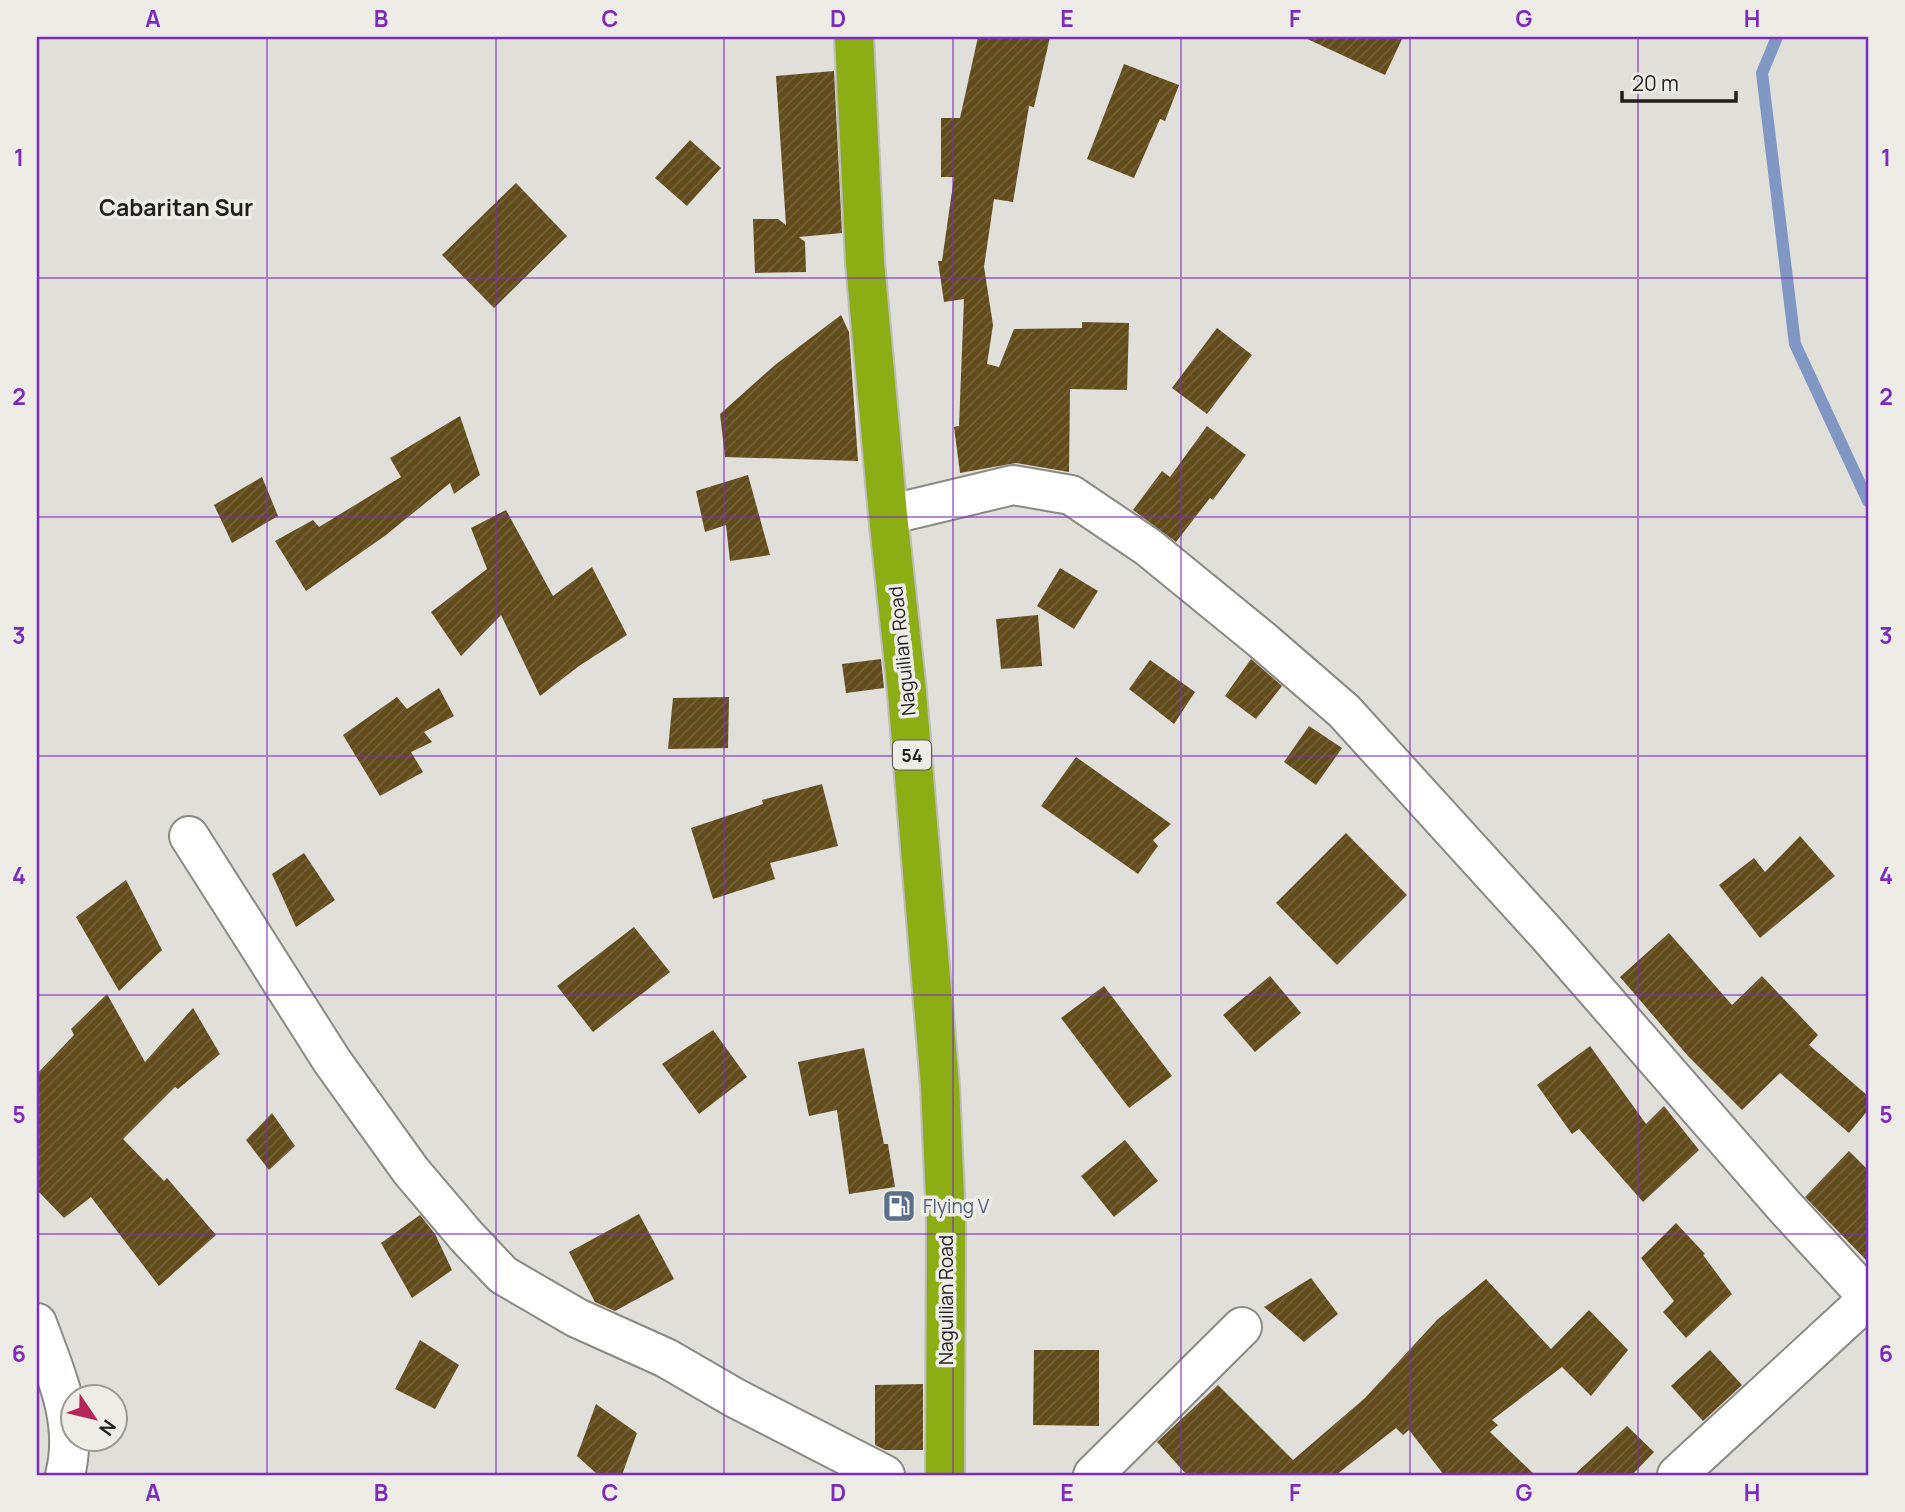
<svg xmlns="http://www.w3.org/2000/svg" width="1905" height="1512" viewBox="0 0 1905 1512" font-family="Manrope,sans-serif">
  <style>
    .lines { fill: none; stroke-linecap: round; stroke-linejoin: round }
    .stream { stroke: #8097c4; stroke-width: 12 }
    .building { fill: url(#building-hatch) }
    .street-casing { stroke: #8b8984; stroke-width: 42 }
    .highway-casing { stroke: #bcbcbb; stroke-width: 42 }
    .street { stroke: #fff; stroke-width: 38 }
    .highway { stroke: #8cae14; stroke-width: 38 }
    .grid { fill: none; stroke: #7b2cbf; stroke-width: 2; stroke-opacity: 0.55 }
    .labels { text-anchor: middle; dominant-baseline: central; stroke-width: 7; stroke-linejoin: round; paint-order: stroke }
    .shield { fill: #eeece7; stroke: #5e5c5a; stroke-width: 2 }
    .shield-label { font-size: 18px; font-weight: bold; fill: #201f1d }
    .street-label { font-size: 19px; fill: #201f1d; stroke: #eeece7 }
    .service-label { font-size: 19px; fill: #4e5e75; stroke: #eeece7; text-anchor: start }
    .quarter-label { font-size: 23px; font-weight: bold; fill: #201f1d; stroke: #eeece7 }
    .neatline { fill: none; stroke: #7b2cbf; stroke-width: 2.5 }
    .grid-label { font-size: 23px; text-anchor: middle; font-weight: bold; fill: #7b2cbf }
  </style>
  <defs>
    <pattern id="building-hatch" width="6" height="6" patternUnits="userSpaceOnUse" patternTransform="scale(1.75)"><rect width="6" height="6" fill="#624c1c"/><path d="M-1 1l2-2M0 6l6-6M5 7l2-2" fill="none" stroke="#74623c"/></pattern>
  </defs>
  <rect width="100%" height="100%" fill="#e1dfda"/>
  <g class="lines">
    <path class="stream" d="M 1777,37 L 1762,73 L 1795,344 L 1868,501"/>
  </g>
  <g class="building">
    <path d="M 978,37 L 1050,37 L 1034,107 L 1029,106 L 1013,202 L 994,199 L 984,267 L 993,325 L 987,364 L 999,367 L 1014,329 L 1082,328 L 1082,322 L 1129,323 L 1127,390 L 1070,389 L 1069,472 L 1016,463 L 960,473 L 954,427 L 959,426 L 964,299 L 944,302 L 938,261 L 942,261 L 954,177 L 941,177 L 941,118 L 960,118 Z"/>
    <path d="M 1303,37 L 1403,37 L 1385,75 Z"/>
    <path d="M 1124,64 L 1179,85 L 1165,121 L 1160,119 L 1134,178 L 1087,159 Z"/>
    <path d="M 834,71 L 842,233 L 799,237 L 805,242 L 806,272 L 755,273 L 753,219 L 778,219 L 786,225 L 776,76 Z"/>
    <path d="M 690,140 L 721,168 L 687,206 L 655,178 Z"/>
    <path d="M 516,183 L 567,236 L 494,308 L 442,255 Z"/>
    <path d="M 841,315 L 849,332 L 858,461 L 725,457 L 720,414 L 775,365 Z"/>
    <path d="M 1217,328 L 1252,355 L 1207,414 L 1172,388 Z"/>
    <path d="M 460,416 L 480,475 L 454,494 L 450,483 L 386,535 L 306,591 L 275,541 L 313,520 L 319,527 L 401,477 L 390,458 Z"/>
    <path d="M 1207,426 L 1246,455 L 1213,500 L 1210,498 L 1176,542 L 1133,510 L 1162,471 L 1170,477 Z"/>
    <path d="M 748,475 L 770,555 L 730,561 L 726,525 L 705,532 L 696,491 Z"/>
    <path d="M 262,477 L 278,516 L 232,543 L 214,505 Z"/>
    <path d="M 506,510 L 553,596 L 592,567 L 627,635 L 579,666 L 540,696 L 501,615 L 461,656 L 431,612 L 487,569 L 471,528 Z"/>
    <path d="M 1060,568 L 1098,591 L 1074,629 L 1037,606 Z"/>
    <path d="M 1038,615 L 1042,666 L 1001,669 L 996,619 Z"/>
    <path d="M 881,659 L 884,688 L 846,693 L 842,664 Z"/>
    <path d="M 1251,659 L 1282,686 L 1256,719 L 1225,696 Z"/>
    <path d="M 1150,660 L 1195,692 L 1174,724 L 1129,689 Z"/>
    <path d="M 439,688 L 454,716 L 424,732 L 432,742 L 411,752 L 423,772 L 380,796 L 343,735 L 397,697 L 407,709 Z"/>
    <path d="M 729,697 L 728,748 L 668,749 L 673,698 Z"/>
    <path d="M 1309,726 L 1342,748 L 1316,785 L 1284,762 Z"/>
    <path d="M 1076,757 L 1171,824 L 1153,840 L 1158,846 L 1138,874 L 1041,806 Z"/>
    <path d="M 822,784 L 838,846 L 770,863 L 775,879 L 713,899 L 691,828 L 763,804 L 762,800 Z"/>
    <path d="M 1346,833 L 1407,895 L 1337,965 L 1276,903 Z"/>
    <path d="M 1800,836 L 1835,876 L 1760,938 L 1719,885 L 1754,858 L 1765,872 Z"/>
    <path d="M 304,853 L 335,900 L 296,927 L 272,874 Z"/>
    <path d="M 126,880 L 162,950 L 119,991 L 76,917 Z"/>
    <path d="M 634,927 L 670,972 L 593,1032 L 557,986 Z"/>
    <path d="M 1669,933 L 1732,1005 L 1762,976 L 1818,1035 L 1809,1045 L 1868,1096 L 1868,1110 L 1849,1133 L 1780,1073 L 1742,1110 L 1688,1056 L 1620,977 Z"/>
    <path d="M 1270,976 L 1301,1013 L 1255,1052 L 1223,1015 Z"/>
    <path d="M 1104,986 L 1172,1076 L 1129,1108 L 1061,1018 Z"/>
    <path d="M 107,994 L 145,1062 L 193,1008 L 220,1054 L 178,1089 L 175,1087 L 123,1139 L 164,1181 L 167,1178 L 216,1235 L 159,1286 L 91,1197 L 64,1218 L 37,1190 L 37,1074 L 74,1035 L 71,1029 Z"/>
    <path d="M 713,1030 L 747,1077 L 699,1114 L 662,1064 Z"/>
    <path d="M 1590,1046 L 1646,1124 L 1664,1106 L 1699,1150 L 1643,1202 L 1579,1129 L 1572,1134 L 1537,1085 Z"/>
    <path d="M 864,1048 L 884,1144 L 888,1144 L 895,1187 L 849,1194 L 837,1110 L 809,1116 L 798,1062 Z"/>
    <path d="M 272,1113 L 295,1146 L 269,1170 L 246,1140 Z"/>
    <path d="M 1125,1140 L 1158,1181 L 1114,1217 L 1081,1176 Z"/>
    <path d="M 1849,1151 L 1868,1170 L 1868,1262 L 1805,1197 Z"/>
    <path d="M 639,1214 L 674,1279 L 615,1311 L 595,1302 L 569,1252 Z"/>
    <path d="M 420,1215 L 435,1234 L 452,1270 L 412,1298 L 381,1243 Z"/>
    <path d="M 1676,1223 L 1705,1254 L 1703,1255 L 1732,1294 L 1686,1338 L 1663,1312 L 1674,1301 L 1641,1258 Z"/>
    <path d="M 1311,1278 L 1338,1314 L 1304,1342 L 1264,1307 Z"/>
    <path d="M 1486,1279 L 1551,1349 L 1589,1310 L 1628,1350 L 1591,1396 L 1562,1367 L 1492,1420 L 1498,1425 L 1490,1432 L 1535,1475 L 1444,1475 L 1409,1430 L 1403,1435 L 1396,1428 L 1336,1475 L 1187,1475 L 1157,1442 L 1218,1385 L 1293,1460 L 1365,1398 L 1437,1320 Z"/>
    <path d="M 420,1340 L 459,1365 L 435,1409 L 395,1389 Z"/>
    <path d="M 1034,1350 L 1099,1350 L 1099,1426 L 1033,1425 Z"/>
    <path d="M 1710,1350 L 1742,1385 L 1703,1421 L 1671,1386 Z"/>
    <path d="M 923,1384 L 923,1450 L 885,1450 L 875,1445 L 875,1385 Z"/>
    <path d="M 596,1404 L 637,1433 L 622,1475 L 598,1475 L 577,1456 Z"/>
    <path d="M 1627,1426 L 1654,1452 L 1632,1475 L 1574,1475 Z"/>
  </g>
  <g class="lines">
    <defs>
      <g id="street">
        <path d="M 888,515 L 1013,485 L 1071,495 L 1148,547 L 1262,640 L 1344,711 L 1547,934 L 1785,1207 L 1868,1297"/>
        <path d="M 189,836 L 332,1061 L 411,1171 L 467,1237 L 503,1275 L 577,1318 L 666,1358 L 735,1398 L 885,1475"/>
        <path d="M 37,1323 C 55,1373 79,1422 65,1475"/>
        <path d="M 1093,1475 L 1242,1327"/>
        <path d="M 1677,1475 L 1868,1299"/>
      </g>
      <path id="highway" d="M 854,37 L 865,263 L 888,515 L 907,693 L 940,1086 L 946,1220 L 945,1475"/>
    </defs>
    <use href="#street" class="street-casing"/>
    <use href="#highway" class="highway-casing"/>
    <use href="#street" class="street"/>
    <use href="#highway" class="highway"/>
  </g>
  <path class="grid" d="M 267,37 L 267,1475M 496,37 L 496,1475M 724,37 L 724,1475M 953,37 L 953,1475M 1181,37 L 1181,1475M 1410,37 L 1410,1475M 1638,37 L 1638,1475M 37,278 L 1868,278M 37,517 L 1868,517M 37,756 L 1868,756M 37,995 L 1868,995M 37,1234 L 1868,1234"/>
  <defs>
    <symbol id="fuel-square" viewBox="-11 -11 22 22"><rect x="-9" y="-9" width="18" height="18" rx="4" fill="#5c6f8a" stroke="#eeece7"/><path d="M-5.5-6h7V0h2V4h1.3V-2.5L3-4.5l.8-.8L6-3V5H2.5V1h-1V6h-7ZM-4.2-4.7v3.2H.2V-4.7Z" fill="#fff"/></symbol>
  </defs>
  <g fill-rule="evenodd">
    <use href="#fuel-square" x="880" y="1187" width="38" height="38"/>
  </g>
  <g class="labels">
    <rect class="shield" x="893" y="740.5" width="38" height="29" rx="5"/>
    <g class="shield-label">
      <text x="912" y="755">54</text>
    </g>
    <g class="street-label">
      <text transform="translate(902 651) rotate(-96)">Naguilian Road</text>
      <text transform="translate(946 1300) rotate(-90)">Naguilian Road</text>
    </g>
    <g class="service-label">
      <text x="923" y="1206">Flying V</text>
    </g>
    <g class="quarter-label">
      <text x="176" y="207">Cabaritan Sur</text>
    </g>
  </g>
  <rect width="1905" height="1512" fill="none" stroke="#eeece7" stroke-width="77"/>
  <g transform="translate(94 1418) rotate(125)"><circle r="33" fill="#eeece7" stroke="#9c9a96" stroke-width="2"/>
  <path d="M0-5L12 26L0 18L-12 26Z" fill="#b52658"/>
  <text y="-10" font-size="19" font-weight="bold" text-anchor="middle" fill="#201f1d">N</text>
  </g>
  <path d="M1622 91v10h114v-10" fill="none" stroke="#201f1d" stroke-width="3.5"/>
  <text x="1632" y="91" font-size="21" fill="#201f1d" stroke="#eeece7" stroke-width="5" paint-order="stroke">20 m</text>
  <rect x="38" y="38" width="1829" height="1436" class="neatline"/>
  <g class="grid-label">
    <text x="153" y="27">A</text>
    <text x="381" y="27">B</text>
    <text x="610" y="27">C</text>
    <text x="838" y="27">D</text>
    <text x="1067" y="27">E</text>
    <text x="1295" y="27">F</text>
    <text x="1524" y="27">G</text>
    <text x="1752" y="27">H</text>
    <text x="19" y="166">1</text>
    <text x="1886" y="166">1</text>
    <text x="19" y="405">2</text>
    <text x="1886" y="405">2</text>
    <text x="19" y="644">3</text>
    <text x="1886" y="644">3</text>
    <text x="19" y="884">4</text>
    <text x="1886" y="884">4</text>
    <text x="19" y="1123">5</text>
    <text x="1886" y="1123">5</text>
    <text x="19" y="1362">6</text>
    <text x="1886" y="1362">6</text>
    <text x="153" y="1501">A</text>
    <text x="381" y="1501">B</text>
    <text x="610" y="1501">C</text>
    <text x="838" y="1501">D</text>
    <text x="1067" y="1501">E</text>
    <text x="1295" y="1501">F</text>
    <text x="1524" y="1501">G</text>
    <text x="1752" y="1501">H</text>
  </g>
</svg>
